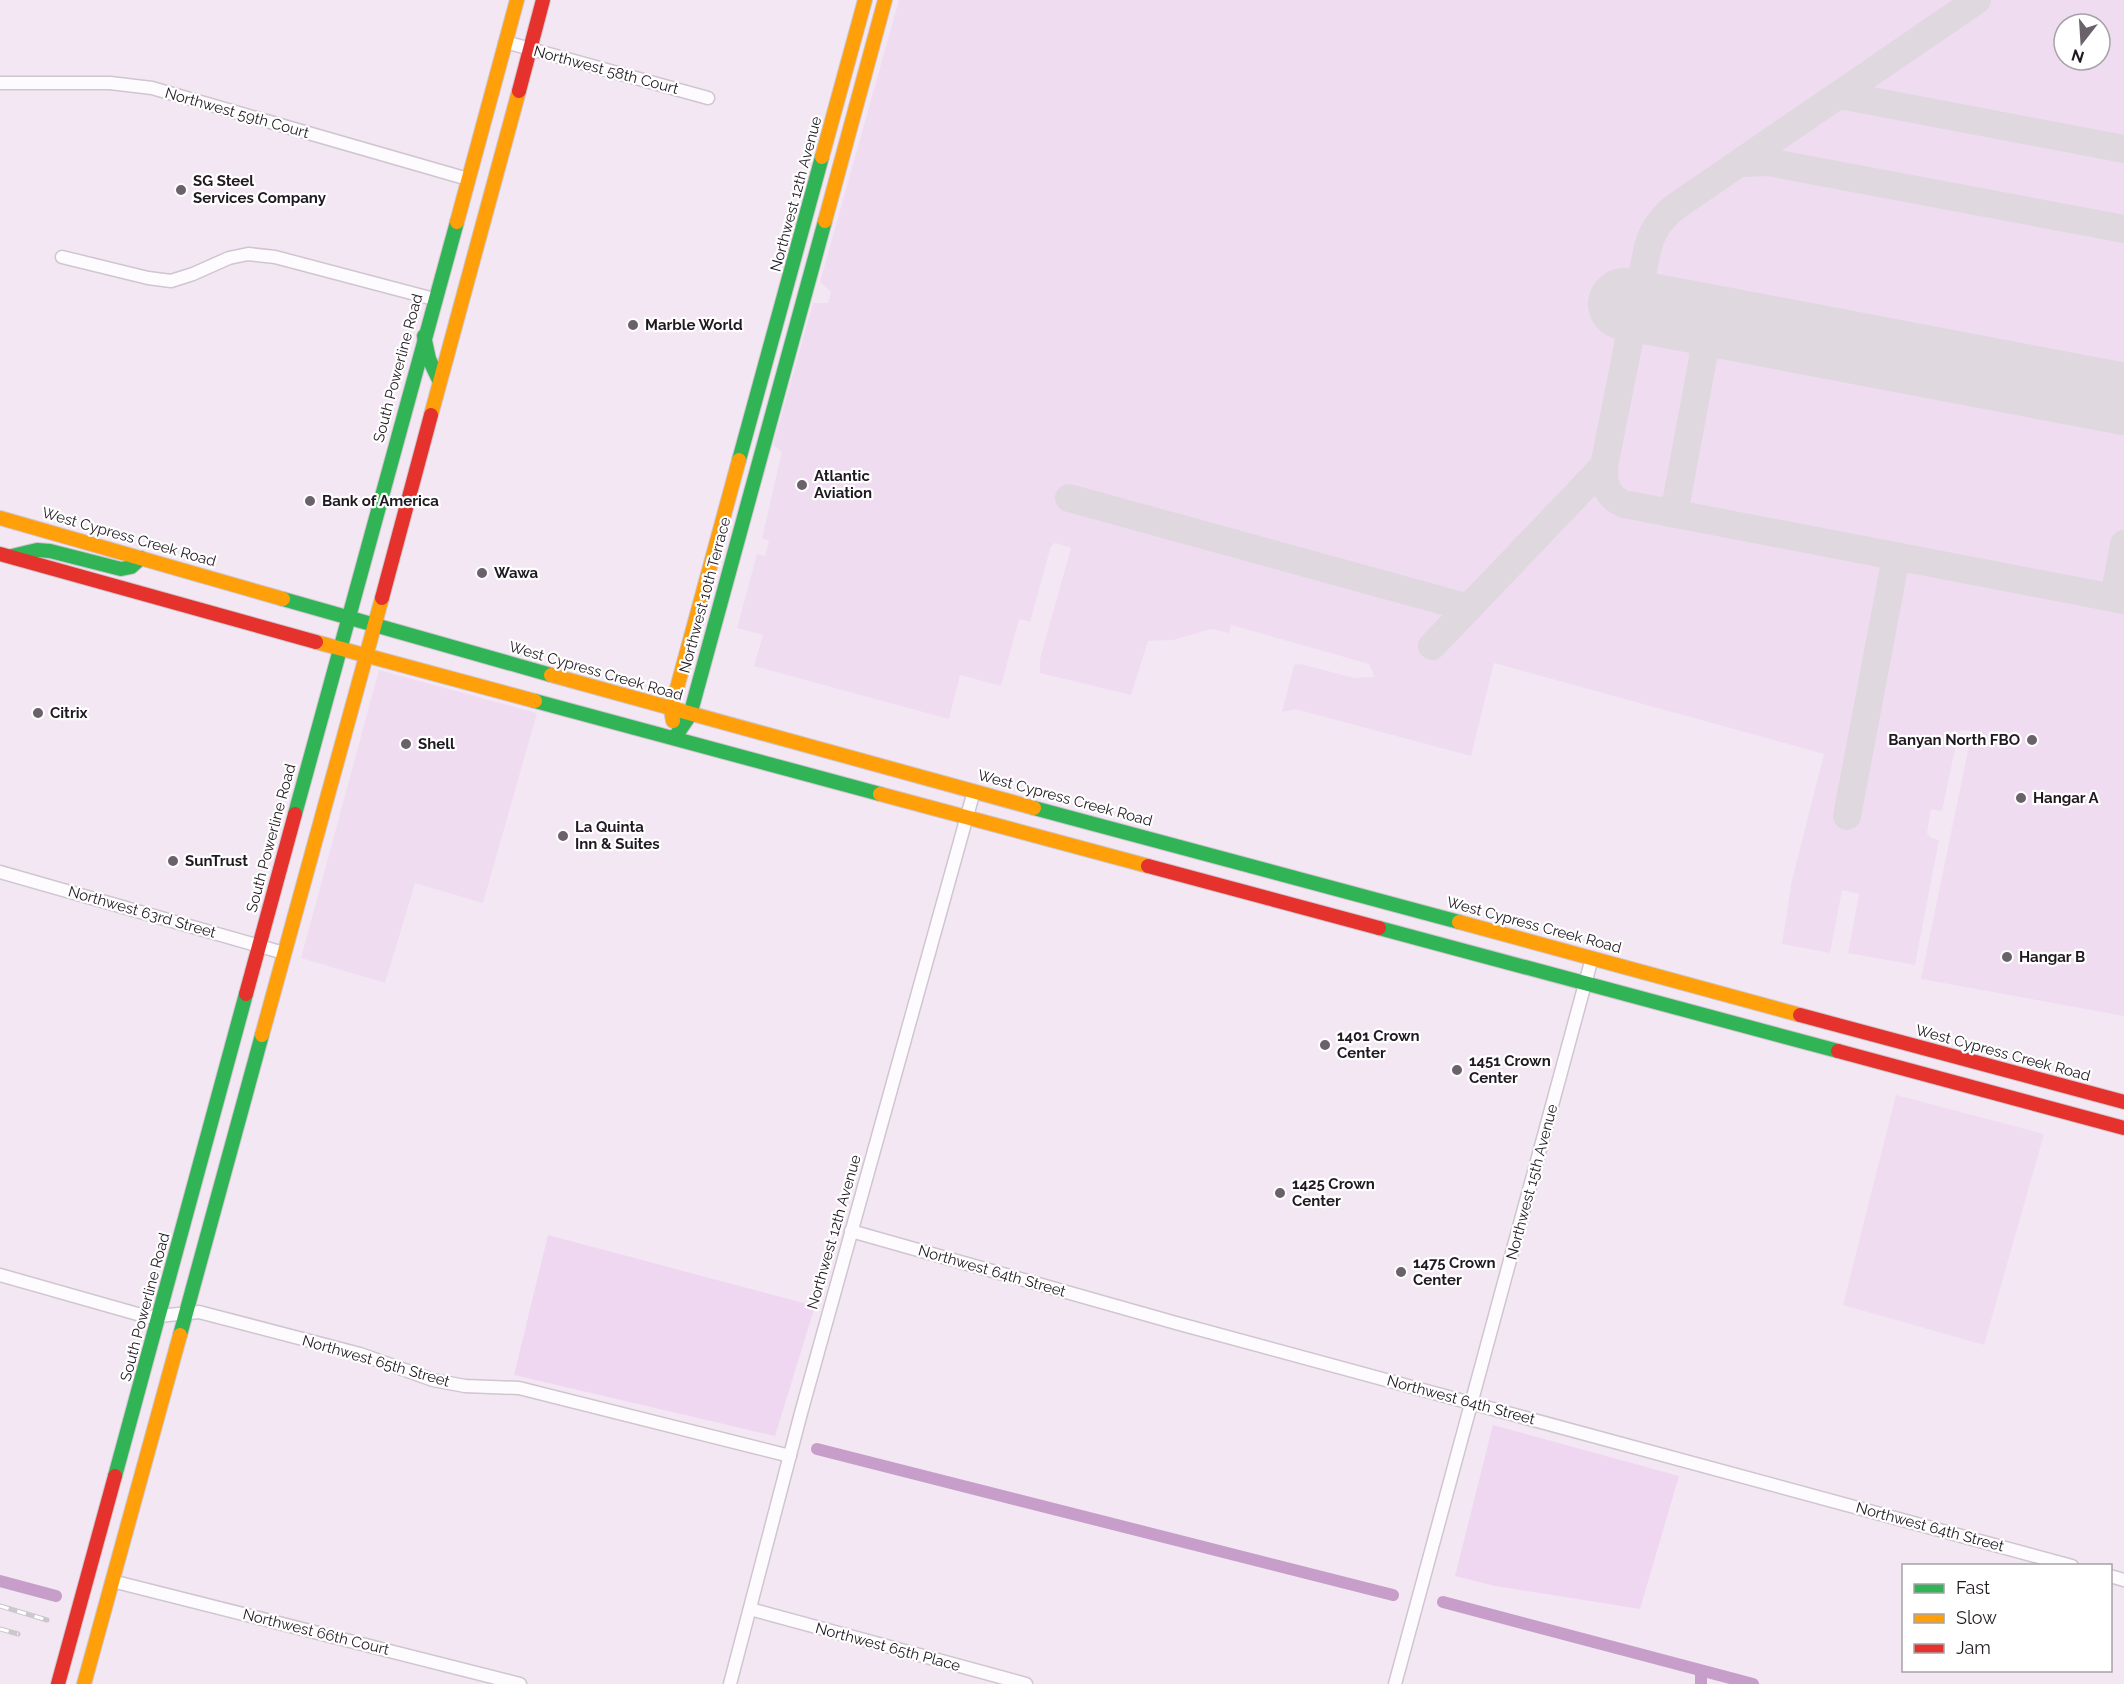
<svg xmlns="http://www.w3.org/2000/svg" width="2124" height="1684" viewBox="0 0 2124 1684" font-family="Raleway,sans-serif">
  <style>
    .built { fill: #f0dcf1; fill-rule: evenodd }
    .green { fill: #f0d7f1 }
    .lines { fill: none; stroke-linecap: round; stroke-linejoin: round }
    .canal { stroke: #c79eca; stroke-width: 12 }
    .taxiway { stroke: #dfd8df; stroke-width: 28 }
    .runway { stroke: #dfd8df; stroke-width: 72 }
    .street-casing { stroke: #cfc6cf; stroke-width: 15 }
    .fast-casing { stroke: #cfc6cf; stroke-width: 16 }
    .slow-casing { stroke: #cfc6cf; stroke-width: 16 }
    .jam-casing { stroke: #cfc6cf; stroke-width: 16 }
    .street { stroke: #fdfbfd; stroke-width: 12 }
    .fast { stroke: #30b455; stroke-width: 14 }
    .slow { stroke: #ff9f0a; stroke-width: 14 }
    .jam { stroke: #e5322d; stroke-width: 14 }
    .rail-casing { stroke: #cbc8cb; stroke-width: 5 }
    .rail { stroke: #fff; stroke-width: 3; stroke-dasharray: 9; stroke-linecap: butt }
    .poi-dot { fill: #6a616a; stroke: #fff; stroke-width: 2 }
    .labels { text-anchor: middle; dominant-baseline: central; stroke-width: 4.5; stroke-linejoin: round; paint-order: stroke }
    .street-label { font-size: 15px; fill: #201921; stroke: #fff }
    .poi-label { font-size: 15px; font-weight: bold; fill: #201921; stroke: #fff; text-anchor: start }
  </style>
  <rect width="100%" height="100%" fill="#f3e7f3"/>
  <g class="built">
    <path d="M 899,0 L 2124,0 L 2124,1016 L 1921,979 L 1972,731 L 1961,730 L 1958,735 L 1942,811 L 1931,809 L 1927,833 L 1931,838 L 1939,840 L 1915,965 L 1848,953 L 1859,894 L 1842,890 L 1830,953 L 1782,944 L 1792,880 L 1824,754 L 1494,663 L 1471,756 L 1295,709 L 1282,712 L 1294,665 L 1301,664 L 1354,678 L 1375,677 L 1369,664 L 1231,625 L 1229,633 L 1211,629 L 1173,640 L 1148,641 L 1131,695 L 1040,673 L 1040,659 L 1071,548 L 1055,543 L 1051,546 L 1030,622 L 1019,619 L 1001,686 L 960,675 L 949,719 L 754,666 L 763,635 L 737,628 L 757,554 L 765,556 L 769,541 L 762,538 L 782,452 L 773,445 L 813,303 L 828,303 L 831,292 L 820,282 ZM 2064,24 L 2100,24 L 2100,60 L 2064,60 Z"/>
    <path d="M 379,670 L 537,713 L 483,903 L 415,883 L 385,983 L 301,958 Z"/>
    <path d="M 1896,1095 L 2044,1134 L 1984,1345 L 1843,1305 Z"/>
  </g>
  <g class="green">
    <path d="M 548,1235 L 815,1306 L 775,1436 L 514,1375 Z"/>
    <path d="M 1493,1425 L 1679,1476 L 1640,1609 L 1495,1586 L 1455,1576 Z"/>
  </g>
  <g class="lines">
    <g class="canal">
      <path d="M 817,1449 L 1393,1595"/>
      <path d="M 0,1581 L 56,1596"/>
      <path d="M 1443,1602 L 1753,1684"/>
      <path d="M 1701,1671 L 1701,1684"/>
    </g>
    <g class="taxiway">
      <path d="M 1977,0 L 1675,207 C 1660,219 1651,232 1647,251 L 1604,466 C 1603,484 1607,497 1624,504 L 2124,600"/>
      <path d="M 1840,95 L 2124,149"/>
      <path d="M 1740,163 L 1768,162 L 2124,229"/>
      <path d="M 1069,498 L 1469,608"/>
      <path d="M 1674,514 L 1710,320"/>
      <path d="M 2114,598 L 2124,544"/>
      <path d="M 1432,646 L 1604,466"/>
      <path d="M 1847,816 L 1896,557"/>
    </g>
    <path class="runway" d="M 1624,304 L 2124,399"/>
    <defs>
      <g id="street">
        <path d="M 505,42 L 708,98"/>
        <path d="M 0,83 L 110,83 L 152,88 L 468,179"/>
        <path d="M 62,257 L 148,278 L 171,281 L 193,274 L 229,258 L 248,254 L 275,257 L 434,299"/>
        <path d="M 0,872 L 284,953"/>
        <path d="M 851,1231 L 1176,1323 L 2072,1566"/>
        <path d="M 0,1275 L 148,1317 L 199,1312 L 360,1354 L 433,1380 L 465,1386 L 519,1388 L 790,1456"/>
        <path d="M 2110,1576 L 2124,1580"/>
        <path d="M 112,1581 L 520,1684"/>
        <path d="M 750,1609 L 1026,1684"/>
        <path d="M 730,1684 L 801,1413 L 974,791"/>
        <path d="M 1395,1684 L 1592,958"/>
      </g>
      <g id="fast">
        <path d="M 424,336 L 429,359 L 439,380"/>
        <path d="M 739,460 L 822,157"/>
        <path d="M 12,556 L 37,550 L 50,551 L 121,569 L 131,567 L 141,558"/>
        <path d="M 283,599 L 551,675"/>
        <path d="M 535,701 L 880,794"/>
        <path d="M 675,737 L 690,715 L 825,221"/>
        <path d="M 1034,808 L 1459,922"/>
        <path d="M 295,814 L 457,222"/>
        <path d="M 1379,928 L 1838,1051"/>
        <path d="M 180,1335 L 262,1035"/>
        <path d="M 115,1476 L 246,994"/>
      </g>
      <g id="slow">
        <path d="M 822,157 L 865,0"/>
        <path d="M 825,221 L 885,0"/>
        <path d="M 457,222 L 517,0"/>
        <path d="M 431,415 L 519,91"/>
        <path d="M 0,518 L 283,599"/>
        <path d="M 316,642 L 535,701"/>
        <path d="M 551,675 L 1034,808"/>
        <path d="M 673,721 L 671,710 L 739,460"/>
        <path d="M 880,794 L 1148,866"/>
        <path d="M 1459,922 L 1800,1015"/>
        <path d="M 262,1035 L 382,598"/>
        <path d="M 84,1684 L 180,1335"/>
      </g>
      <g id="jam">
        <path d="M 519,91 L 543,0"/>
        <path d="M 0,554 L 316,642"/>
        <path d="M 382,598 L 431,415"/>
        <path d="M 1148,866 L 1379,928"/>
        <path d="M 246,994 L 295,814"/>
        <path d="M 1800,1015 L 2124,1102"/>
        <path d="M 1838,1051 L 2124,1128"/>
        <path d="M 58,1684 L 115,1476"/>
      </g>
    </defs>
    <use href="#street" class="street-casing"/>
    <use href="#fast" class="fast-casing"/>
    <use href="#slow" class="slow-casing"/>
    <use href="#jam" class="jam-casing"/>
    <use href="#street" class="street"/>
    <use href="#fast" class="fast"/>
    <use href="#slow" class="slow"/>
    <use href="#jam" class="jam"/>
    <defs>
      <g id="rail">
        <path d="M 0,1606 L 47,1620"/>
        <path d="M 0,1629 L 18,1634"/>
      </g>
    </defs>
    <use href="#rail" class="rail-casing"/>
    <use href="#rail" class="rail"/>
  </g>
  <g class="poi-dot">
    <circle cx="181" cy="190" r="6"/>
    <circle cx="633" cy="325" r="6"/>
    <circle cx="802" cy="485" r="6"/>
    <circle cx="310" cy="501" r="6"/>
    <circle cx="482" cy="573" r="6"/>
    <circle cx="38" cy="713" r="6"/>
    <circle cx="2032" cy="740" r="6"/>
    <circle cx="406" cy="744" r="6"/>
    <circle cx="2021" cy="798" r="6"/>
    <circle cx="563" cy="836" r="6"/>
    <circle cx="173" cy="861" r="6"/>
    <circle cx="2007" cy="957" r="6"/>
    <circle cx="1325" cy="1045" r="6"/>
    <circle cx="1457" cy="1070" r="6"/>
    <circle cx="1280" cy="1193" r="6"/>
    <circle cx="1401" cy="1272" r="6"/>
  </g>
  <g class="labels">
    <g class="street-label">
      <text transform="translate(606 70) rotate(15)">Northwest 58th Court</text>
      <text transform="translate(237 113) rotate(16)">Northwest 59th Court</text>
      <text transform="translate(796 194) rotate(-75)">Northwest 12th Avenue</text>
      <text transform="translate(398 368) rotate(-75)">South Powerline Road</text>
      <text transform="translate(129 537) rotate(16)">West Cypress Creek Road</text>
      <text transform="translate(705 595) rotate(-75)">Northwest 10th Terrace</text>
      <text transform="translate(596 671) rotate(16)">West Cypress Creek Road</text>
      <text transform="translate(1065 798) rotate(15)">West Cypress Creek Road</text>
      <text transform="translate(271 838) rotate(-75)">South Powerline Road</text>
      <text transform="translate(142 912) rotate(16)">Northwest 63rd Street</text>
      <text transform="translate(1534 925) rotate(15)">West Cypress Creek Road</text>
      <text transform="translate(2003 1053) rotate(15)">West Cypress Creek Road</text>
      <text transform="translate(1532 1182) rotate(-75)">Northwest 15th Avenue</text>
      <text transform="translate(834 1232) rotate(-74)">Northwest 12th Avenue</text>
      <text transform="translate(992 1271) rotate(16)">Northwest 64th Street</text>
      <text transform="translate(145 1307) rotate(-75)">South Powerline Road</text>
      <text transform="translate(376 1361) rotate(16)">Northwest 65th Street</text>
      <text transform="translate(1461 1400) rotate(15)">Northwest 64th Street</text>
      <text transform="translate(1930 1527) rotate(15)">Northwest 64th Street</text>
      <text transform="translate(316 1632) rotate(14)">Northwest 66th Court</text>
      <text transform="translate(888 1647) rotate(15)">Northwest 65th Place</text>
    </g>
    <g class="poi-label">
      <text x="193" y="181">SG Steel<tspan x="193" dy="17">Services Company</tspan></text>
      <text x="645" y="325">Marble World</text>
      <text x="814" y="476">Atlantic<tspan x="814" dy="17">Aviation</tspan></text>
      <text x="322" y="501">Bank of America</text>
      <text x="494" y="573">Wawa</text>
      <text x="50" y="713">Citrix</text>
      <text x="2020" y="740" text-anchor="end">Banyan North FBO</text>
      <text x="418" y="744">Shell</text>
      <text x="2033" y="798">Hangar A</text>
      <text x="575" y="827">La Quinta<tspan x="575" dy="17">Inn &amp; Suites</tspan></text>
      <text x="185" y="861">SunTrust</text>
      <text x="2019" y="957">Hangar B</text>
      <text x="1337" y="1036">1401 Crown<tspan x="1337" dy="17">Center</tspan></text>
      <text x="1469" y="1061">1451 Crown<tspan x="1469" dy="17">Center</tspan></text>
      <text x="1292" y="1184">1425 Crown<tspan x="1292" dy="17">Center</tspan></text>
      <text x="1413" y="1263">1475 Crown<tspan x="1413" dy="17">Center</tspan></text>
    </g>
  </g>
  <rect x="1902" y="1564" width="210" height="108" fill="#ffffff" stroke="#a6a3a6" stroke-width="1.5"/>
  <rect x="1914" y="1584" width="30" height="9" fill="#30b455" stroke="#a6a3a6" stroke-width="1.5"/>
  <text x="1956" y="1594" font-size="18" fill="#201921">Fast</text>
  <rect x="1914" y="1614" width="30" height="9" fill="#ff9f0a" stroke="#a6a3a6" stroke-width="1.5"/>
  <text x="1956" y="1624" font-size="18" fill="#201921">Slow</text>
  <rect x="1914" y="1644" width="30" height="9" fill="#e5322d" stroke="#a6a3a6" stroke-width="1.5"/>
  <text x="1956" y="1654" font-size="18" fill="#201921">Jam</text>
  <g transform="translate(2082 42) rotate(197)"><circle r="28" fill="#ffffff" stroke="#a6a3a6" stroke-width="1.5"/>
  <path d="M0-4.5L10 22L0 15L-10 22Z" fill="#6a616a"/>
  <text y="-9" font-size="16" font-weight="bold" text-anchor="middle" fill="#201921">N</text>
  </g>
</svg>
